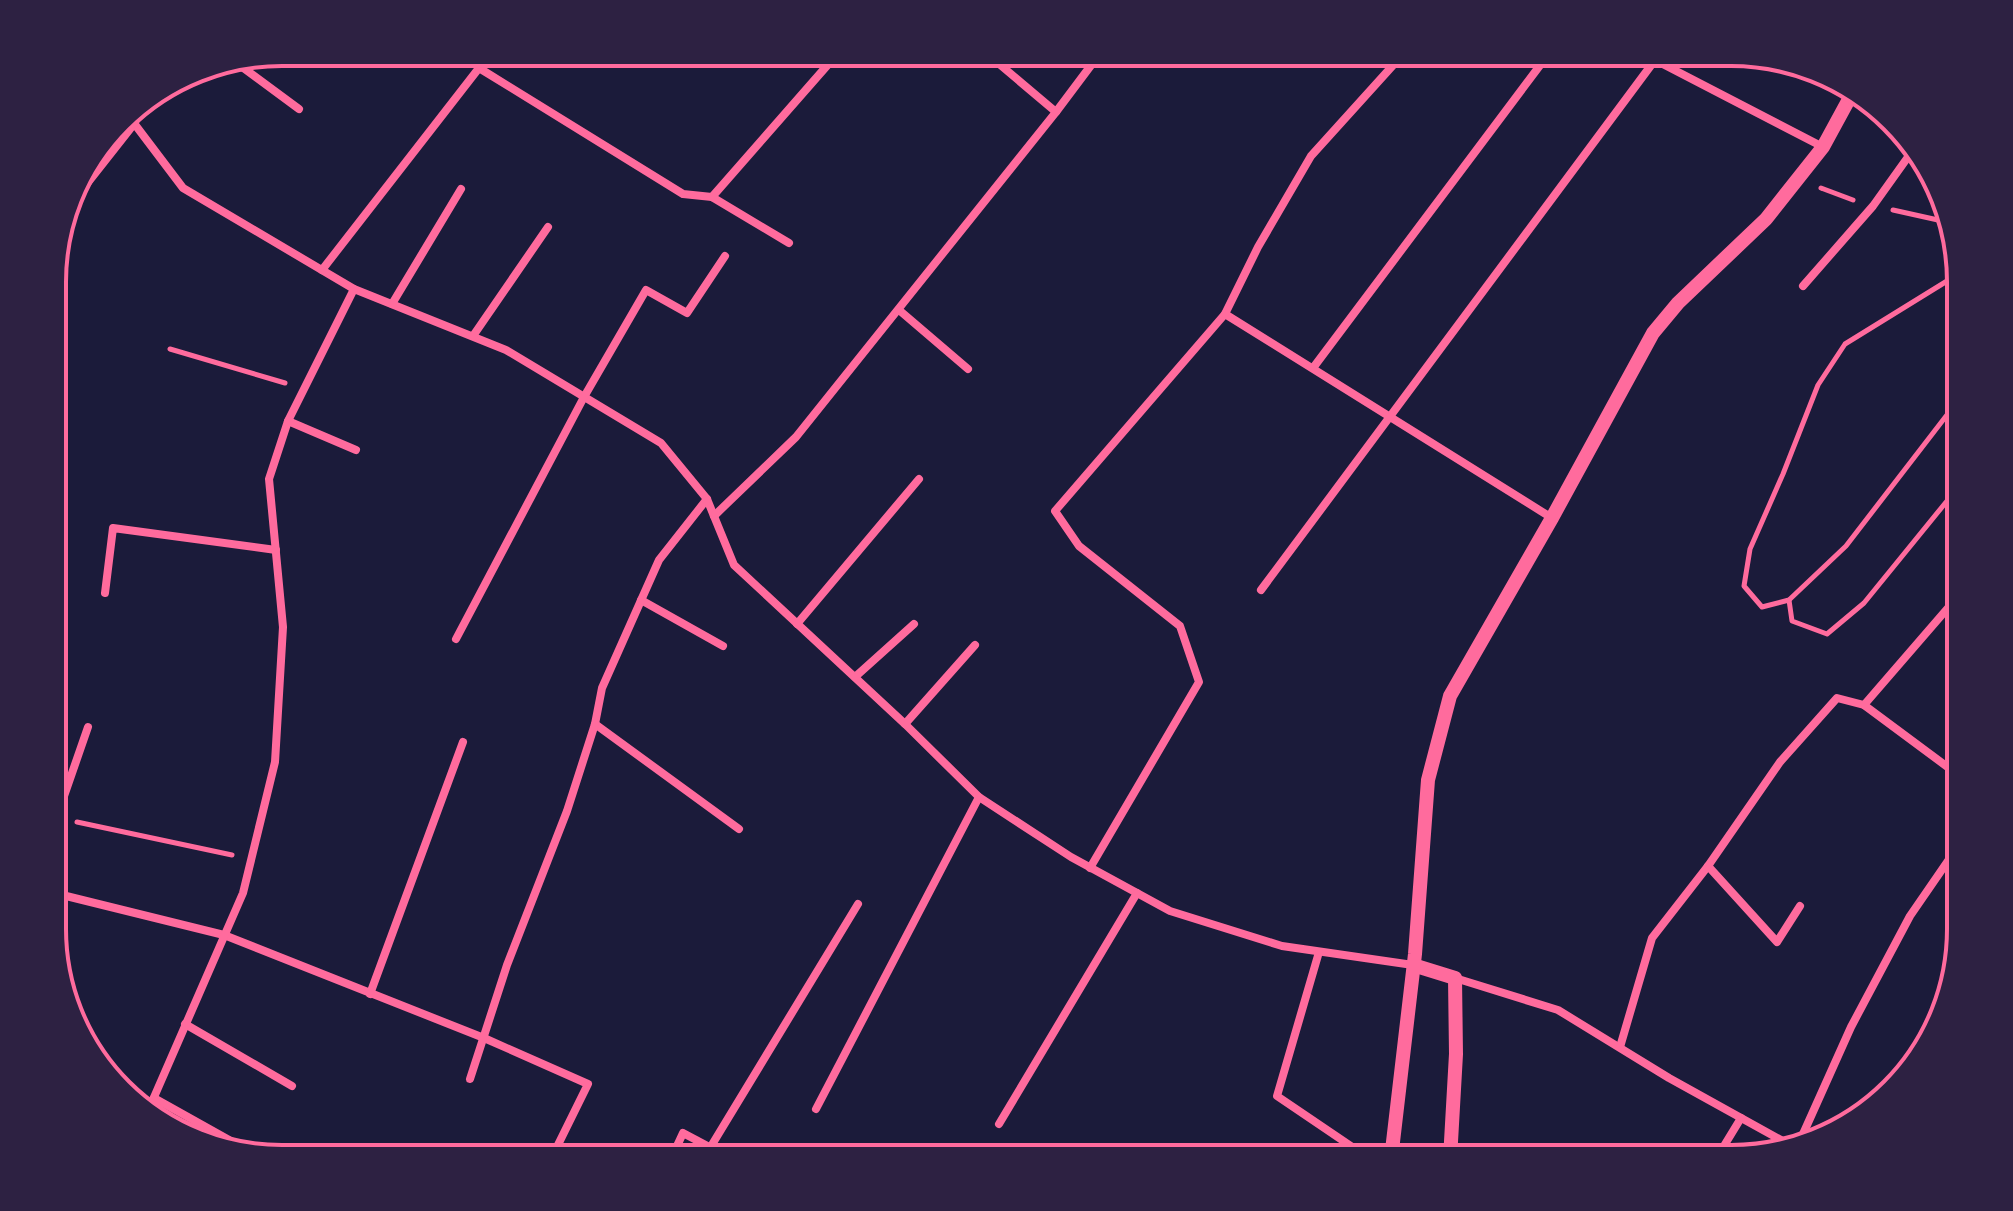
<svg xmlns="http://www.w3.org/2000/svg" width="2013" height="1211" viewBox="0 0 2013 1211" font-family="Commissioner,sans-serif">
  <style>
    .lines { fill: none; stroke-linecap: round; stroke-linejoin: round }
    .path { stroke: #ff6b9d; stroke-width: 5 }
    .minor { stroke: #ff6b9d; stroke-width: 8 }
    .tertiary { stroke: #ff6b9d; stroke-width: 14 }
    .rim { fill: none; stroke: #ff6b9d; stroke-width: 4 }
  </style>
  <rect width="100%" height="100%" fill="#1b1b3a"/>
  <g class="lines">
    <g class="path">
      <path d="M 1821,188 L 1853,200"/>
      <path d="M 1893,210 L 1947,222"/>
      <path d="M 1960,273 L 1845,344 L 1818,385 L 1783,474 L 1750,549 L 1744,586 L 1762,607 L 1789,600 L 1846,546 L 1960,398"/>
      <path d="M 170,349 L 285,383"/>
      <path d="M 1789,600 L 1792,621 L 1827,634 L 1864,603 L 1960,485"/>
      <path d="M 77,822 L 232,855"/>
    </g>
    <g class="minor">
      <path d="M 985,52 L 1056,112"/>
      <path d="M 1645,52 L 1655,60 L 1823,147"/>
      <path d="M 234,61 L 299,109"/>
      <path d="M 479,68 L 493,52"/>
      <path d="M 127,114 L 183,188 L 354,289 L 506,350 L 661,443 L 707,499 L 734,565 L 905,724 L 979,797 L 1071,857 L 1170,911 L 1282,946 L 1413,965"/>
      <path d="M 712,197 L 839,52"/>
      <path d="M 67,209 L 134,124 L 147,99"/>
      <path d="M 322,270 L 479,68 L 683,194 L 712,197 L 789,243"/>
      <path d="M 1803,286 L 1873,206 L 1913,150"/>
      <path d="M 392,304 L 461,189"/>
      <path d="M 899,310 L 968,369"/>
      <path d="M 1225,314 L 1552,518"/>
      <path d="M 473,336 L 548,227"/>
      <path d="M 1313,368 L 1550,52"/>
      <path d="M 288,421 L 356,450"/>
      <path d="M 714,516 L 796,437 L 1056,112 L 1101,52"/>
      <path d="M 1261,590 L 1655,60"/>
      <path d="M 105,593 L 113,528 L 276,550"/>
      <path d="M 641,600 L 723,646"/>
      <path d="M 797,624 L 919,479"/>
      <path d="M 456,639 L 584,397 L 646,290 L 687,313 L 725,256"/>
      <path d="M 855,677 L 914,624"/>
      <path d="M 1864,705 L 1960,594"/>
      <path d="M 595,724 L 739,829"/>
      <path d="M 905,724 L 975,645"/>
      <path d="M 1952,771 L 1961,760"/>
      <path d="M 54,825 L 88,727"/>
      <path d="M 1708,866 L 1777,942 L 1800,906"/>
      <path d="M 1090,868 L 1199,682 L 1180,626 L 1079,546 L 1055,511 L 1225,314 L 1258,247 L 1311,156 L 1405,52"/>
      <path d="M 54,893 L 224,935 L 484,1038 L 588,1084 L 551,1159"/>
      <path d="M 1319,952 L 1277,1096 L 1370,1159"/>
      <path d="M 1455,978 L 1558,1010 L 1669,1078 L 1790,1145"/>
      <path d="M 370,994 L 463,742"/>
      <path d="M 185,1024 L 292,1086"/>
      <path d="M 1620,1047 L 1652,938 L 1708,866 L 1780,762 L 1837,698 L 1864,705 L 1961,777"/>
      <path d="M 470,1079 L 507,965 L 567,811 L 595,724 L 602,688 L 659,560 L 707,499"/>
      <path d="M 154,1098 L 247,1150"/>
      <path d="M 816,1109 L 979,797"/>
      <path d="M 148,1111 L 243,893 L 275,762 L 283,627 L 269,479 L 288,421 L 354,289"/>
      <path d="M 999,1124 L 1137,893"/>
      <path d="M 1799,1143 L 1851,1027 L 1910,916 L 1961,842"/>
      <path d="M 710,1148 L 858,904"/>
      <path d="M 671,1159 L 683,1133 L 732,1159"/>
      <path d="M 1716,1159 L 1741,1118"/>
    </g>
    <g class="tertiary">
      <path d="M 1413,965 L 1455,978 L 1456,1054 L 1450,1159"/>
      <path d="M 1391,1159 L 1415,954 L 1428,780 L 1450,696 L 1552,518 L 1653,333 L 1678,303 L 1766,219 L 1823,147 L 1854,90"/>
    </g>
  </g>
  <path d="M0 0H2013V1211H0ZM282 66H1731A216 216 0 0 1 1947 282V929A216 216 0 0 1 1731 1145H282A216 216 0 0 1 66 929V282A216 216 0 0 1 282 66Z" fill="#2d2142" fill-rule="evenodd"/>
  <path class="rim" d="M282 66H1731A216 216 0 0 1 1947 282V929A216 216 0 0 1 1731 1145H282A216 216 0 0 1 66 929V282A216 216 0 0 1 282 66Z"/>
</svg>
